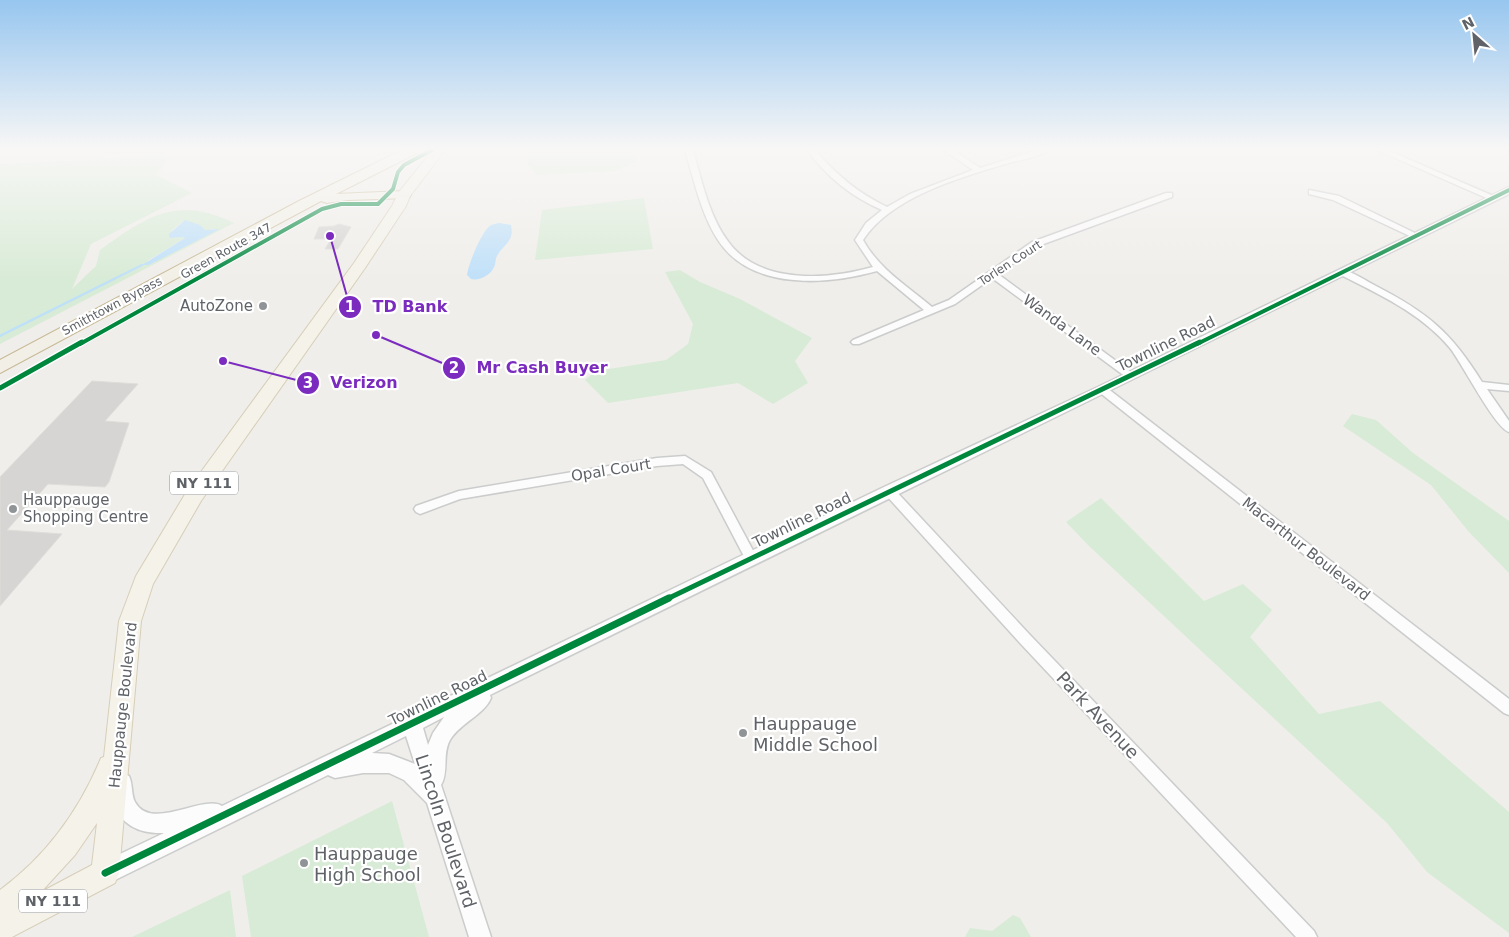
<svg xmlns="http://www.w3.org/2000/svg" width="1509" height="937" viewBox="0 0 1509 937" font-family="'DejaVu Sans',sans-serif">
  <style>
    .green { fill: #d8ebd6; fill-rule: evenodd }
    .water { fill: #bfe0f9 }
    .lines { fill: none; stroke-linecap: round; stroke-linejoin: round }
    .stream { stroke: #bfe0f9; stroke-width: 2.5 }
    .building { fill: #d6d5d3; stroke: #deddd9 }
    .minor-casing { stroke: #cbcccc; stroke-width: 3 }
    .tertiary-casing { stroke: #cbcccc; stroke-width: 3 }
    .primary-casing { stroke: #d7ceb8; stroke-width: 2 }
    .trunk-casing { stroke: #c8b996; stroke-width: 2 }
    .minor { fill: #fdfcfc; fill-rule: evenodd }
    .tertiary { fill: #fdfcfc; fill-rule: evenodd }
    .primary { fill: #f4f2e9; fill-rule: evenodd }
    .trunk { fill: #f2f0e6; fill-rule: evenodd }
    .cycleway-far2-casing { stroke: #fff; stroke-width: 6 }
    .cycleway-far1-casing { stroke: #fff; stroke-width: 8 }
    .cycleway-casing { stroke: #fff; stroke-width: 10 }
    .cycleway-far2 { stroke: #00873e; stroke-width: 4 }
    .cycleway-far1 { stroke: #00873e; stroke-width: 5 }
    .cycleway { stroke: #00873e; stroke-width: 7 }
    .poi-dot { fill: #919496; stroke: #fff; stroke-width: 2 }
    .labels { text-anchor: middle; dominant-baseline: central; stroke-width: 4.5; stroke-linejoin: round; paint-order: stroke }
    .far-street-label { font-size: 12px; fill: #5f6368; stroke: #fff }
    .shield { fill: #fff; stroke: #8f9295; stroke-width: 1 }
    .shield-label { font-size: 14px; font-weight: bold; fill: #5f6368 }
    .poi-label { font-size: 15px; fill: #5f6368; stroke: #fff; text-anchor: end }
    .street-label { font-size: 15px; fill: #5f6368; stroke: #fff }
    .near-street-label { font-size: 18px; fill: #5f6368; stroke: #fff }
    .near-poi-label { font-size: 18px; fill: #5f6368; stroke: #fff; text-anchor: start }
    .leader { fill: none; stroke: #7b2cbf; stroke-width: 2 }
    .callout-dot { fill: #7b2cbf; stroke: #fff; stroke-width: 2 }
    .mark-label { font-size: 15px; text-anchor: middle; font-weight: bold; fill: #fff }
    .callout-label { font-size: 16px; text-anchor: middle; font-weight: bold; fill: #7b2cbf; stroke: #fff; stroke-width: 4.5; stroke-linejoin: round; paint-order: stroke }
  </style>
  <rect width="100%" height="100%" fill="#efeeea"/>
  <g class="green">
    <path d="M 149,150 L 182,150 L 151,156 L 171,155 L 156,175 L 192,193 L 91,244 L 72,289 L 96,266 L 100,250 C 147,216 177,195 234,223 L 0,344 L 0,164 L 145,157 ZM 182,222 L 201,227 L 205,230 L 219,229 L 149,265 L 147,261 L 185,238 L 185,237 L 170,238 L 172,230 Z"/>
    <path d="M 529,150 L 632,150 L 636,162 L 614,171 L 537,175 L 526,162 Z"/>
    <path d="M 644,198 L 653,249 L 535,260 L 542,210 Z"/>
    <path d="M 680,270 L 700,282 L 740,299 L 812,338 L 795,361 L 808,383 L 773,404 L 738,383 L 608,403 L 585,380 L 596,371 L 666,360 L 688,344 L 693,324 L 665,272 Z"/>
    <path d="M 1352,414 L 1376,420 L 1413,453 L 1509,521 L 1509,573 L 1469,532 L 1431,485 L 1343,426 Z"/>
    <path d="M 1101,498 L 1204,601 L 1243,584 L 1272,610 L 1250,637 L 1319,714 L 1380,701 L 1509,812 L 1509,933 L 1427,872 L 1387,823 L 1226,674 L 1089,546 L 1066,522 Z"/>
    <path d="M 392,801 L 429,937 L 251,937 L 242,876 Z"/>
    <path d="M 230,890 L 236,937 L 132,937 Z"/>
    <path d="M 1013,915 L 1020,918 L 1031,937 L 965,937 L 970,928 L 992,931 Z"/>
  </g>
  <g class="water">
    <path d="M 185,220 L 200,225 L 205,230 L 220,229 L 149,265 L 142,265 L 185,238 L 184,237 L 170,238 L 169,234 Z"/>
    <path d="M 499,223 L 511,225 C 515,242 503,244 497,256 C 495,259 496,264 494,267 C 490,276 479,281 471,279 L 467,275 C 468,265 482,230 491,225 C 494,224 496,224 499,223 Z"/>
  </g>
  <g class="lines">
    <path class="stream" d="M 0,336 L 142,265"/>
  </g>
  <g class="building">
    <path d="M 339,224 L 351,227 L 338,249 L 325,249 L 331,239 L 314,239 L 319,227 L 334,226 Z"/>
    <path d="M 92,381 L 138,384 L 105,421 L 129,423 L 109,482 L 105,487 L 48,484 L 7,530 L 62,534 L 0,606 L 0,477 Z"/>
  </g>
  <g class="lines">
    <defs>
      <g id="minor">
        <path d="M 685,150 L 693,150 C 701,179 709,215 727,240 C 758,285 827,280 873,267 L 855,240 L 866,223 L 882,210 C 852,197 827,177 807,150 L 815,150 C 836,175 858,193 887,207 L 910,194 L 973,170 L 944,150 L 953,150 L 980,168 L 1037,150 L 1049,150 C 1038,158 1018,160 1005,164 C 959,178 891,197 863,240 C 879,269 907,286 932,307 L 949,300 L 1032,242 L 1166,193 L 1172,193 L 1172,197 L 1038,246 L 998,274 L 1135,375 L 1134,377 L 1126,377 L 992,278 L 955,304 L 859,344 L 853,344 L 851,342 L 853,340 L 924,310 L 877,271 C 827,285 751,291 718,240 C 701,214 694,180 685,150 Z"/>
        <path d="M 1377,150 L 1387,150 L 1498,198 L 1491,200 Z"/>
        <path d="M 1309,190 L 1339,196 L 1421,236 L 1417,239 L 1414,238 L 1333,200 L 1309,194 Z"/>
        <path d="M 1342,269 C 1354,273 1365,280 1376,286 C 1428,313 1451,332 1482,382 L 1509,385 L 1509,391 L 1487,389 L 1509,421 L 1509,432 C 1495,428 1462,363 1450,348 C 1421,313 1378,294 1339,274 L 1338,272 Z"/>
        <path d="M 1103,387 L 1107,388 L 1509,699 L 1509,715 L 1504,713 L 1099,392 L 1098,390 Z"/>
        <path d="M 685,456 L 711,472 L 757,558 L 755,562 L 751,563 L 747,562 L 703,478 L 683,464 L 657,466 L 460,499 L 420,514 L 416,512 L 414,509 L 416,506 L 459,491 L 657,458 Z"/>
        <path d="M 889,487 L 893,488 L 1030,635 L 1314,931 L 1317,937 L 1296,937 L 1020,643 L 885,494 L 883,491 L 885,488 Z"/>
      </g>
      <path id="tertiary" d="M 1509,187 L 1509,194 C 1170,362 829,527 490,695 L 491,698 C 484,715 460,723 450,740 C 442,754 449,772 441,785 L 491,937 L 469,937 L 427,803 L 404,780 L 389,773 L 363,773 L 335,778 L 328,775 L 113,881 L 105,884 L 97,881 L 94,873 L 97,865 L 164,833 C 140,834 118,825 114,799 C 112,791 112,784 115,776 L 122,773 L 129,776 C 133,784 131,795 135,802 C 151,832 203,794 222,806 L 884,487 L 1098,387 ZM 444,717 L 433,733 L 428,745 L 423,728 ZM 406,736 L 415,764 L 389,754 L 372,753 Z"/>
      <path id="primary" d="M 433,150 L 445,150 L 410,196 L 406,206 L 365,268 L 201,501 L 153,584 L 141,621 L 119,873 L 115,883 L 12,937 L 0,937 L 0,890 C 46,856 79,811 101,758 L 104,757 L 119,621 L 136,576 L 187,491 L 354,263 L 392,206 L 399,192 ZM 97,823 L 92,865 L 41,892 L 75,855 Z"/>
      <path id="trunk" d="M 402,150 L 419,150 L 417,153 L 336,194 L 404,191 L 409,192 L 411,195 L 409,198 L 348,200 L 327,203 L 321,201 L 0,373 L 0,360 L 299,201 Z"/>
    </defs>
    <use href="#minor" class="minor-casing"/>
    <use href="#tertiary" class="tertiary-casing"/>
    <use href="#primary" class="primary-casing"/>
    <use href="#trunk" class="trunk-casing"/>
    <use href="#minor" class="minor"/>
    <use href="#tertiary" class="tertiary"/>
    <use href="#primary" class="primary"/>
    <use href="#trunk" class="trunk"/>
    <defs>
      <g id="cycleway-far2">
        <path d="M 80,344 L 322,209 L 341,204 L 378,204 L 393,189 L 398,172 L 404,165 L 432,150"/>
        <path d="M 1197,344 L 1509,190"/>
      </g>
      <g id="cycleway-far1">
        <path d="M 0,388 L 82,342"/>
        <path d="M 667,599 L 1200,342"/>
      </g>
      <path id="cycleway" d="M 105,873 L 669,598"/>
    </defs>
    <use href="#cycleway-far2" class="cycleway-far2-casing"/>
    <use href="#cycleway-far1" class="cycleway-far1-casing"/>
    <use href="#cycleway" class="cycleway-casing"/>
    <use href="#cycleway-far2" class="cycleway-far2"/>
    <use href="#cycleway-far1" class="cycleway-far1"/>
    <use href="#cycleway" class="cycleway"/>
  </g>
  <linearGradient id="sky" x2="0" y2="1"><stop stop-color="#97c6ef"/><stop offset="0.53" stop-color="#f8f7f6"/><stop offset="1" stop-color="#f8f7f6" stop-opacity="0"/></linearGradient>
  <rect width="1509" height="281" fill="url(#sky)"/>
  <g class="poi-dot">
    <circle cx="263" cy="306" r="5"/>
    <circle cx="13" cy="509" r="5"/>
    <circle cx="743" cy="733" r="5"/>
    <circle cx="304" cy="863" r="5"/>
  </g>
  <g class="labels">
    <g class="far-street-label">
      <text transform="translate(226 251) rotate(-29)">Green Route 347</text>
      <text transform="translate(1010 263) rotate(-33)">Torlen Court</text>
      <text transform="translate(112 306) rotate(-28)">Smithtown Bypass</text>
    </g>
    <g class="shield">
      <rect x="170" y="471.5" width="68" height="23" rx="4"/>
      <rect x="19" y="889.5" width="68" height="23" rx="4"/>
    </g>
    <g class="shield-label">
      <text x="204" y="483">NY 111</text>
      <text x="53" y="901">NY 111</text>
    </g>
    <g class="poi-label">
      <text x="253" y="306">AutoZone</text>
      <text x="23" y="500" text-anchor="start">Hauppauge<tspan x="23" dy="17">Shopping Centre</tspan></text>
    </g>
    <g class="street-label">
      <text transform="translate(1062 325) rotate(36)">Wanda Lane</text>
      <text transform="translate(1166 344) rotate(-26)">Townline Road</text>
      <text transform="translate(611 470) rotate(-9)">Opal Court</text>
      <text transform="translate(802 520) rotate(-26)">Townline Road</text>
      <text transform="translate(1306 549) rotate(38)">Macarthur Boulevard</text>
      <text transform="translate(438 698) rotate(-26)">Townline Road</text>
      <text transform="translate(123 705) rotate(-84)">Hauppauge Boulevard</text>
    </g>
    <g class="near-street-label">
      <text transform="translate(1098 715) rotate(47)">Park Avenue</text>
      <text transform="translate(446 831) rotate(72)">Lincoln Boulevard</text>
    </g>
    <g class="near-poi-label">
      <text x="753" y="723">Hauppauge<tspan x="753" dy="21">Middle School</tspan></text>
      <text x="314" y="853">Hauppauge<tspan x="314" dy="21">High School</tspan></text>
    </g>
  </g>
  <path class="leader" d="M330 236L350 307M376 335L454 368M223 361L308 383"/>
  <g class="callout-dot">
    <circle cx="330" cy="236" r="5"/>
    <circle cx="376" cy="335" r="5"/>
    <circle cx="223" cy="361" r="5"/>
    <circle cx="350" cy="307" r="12"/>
    <circle cx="454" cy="368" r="12"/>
    <circle cx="308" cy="383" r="12"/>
  </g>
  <g class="mark-label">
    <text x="350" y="312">1</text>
    <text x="454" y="373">2</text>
    <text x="308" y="388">3</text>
  </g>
  <g class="callout-label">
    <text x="410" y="312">TD Bank</text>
    <text x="542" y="373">Mr Cash Buyer</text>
    <text x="364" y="388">Verizon</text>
  </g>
  <g transform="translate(1474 35) rotate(333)" stroke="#ffffff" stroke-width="4" paint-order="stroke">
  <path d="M0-4L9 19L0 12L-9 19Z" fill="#5f6368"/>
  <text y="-8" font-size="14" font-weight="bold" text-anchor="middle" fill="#5f6368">N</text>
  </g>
</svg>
